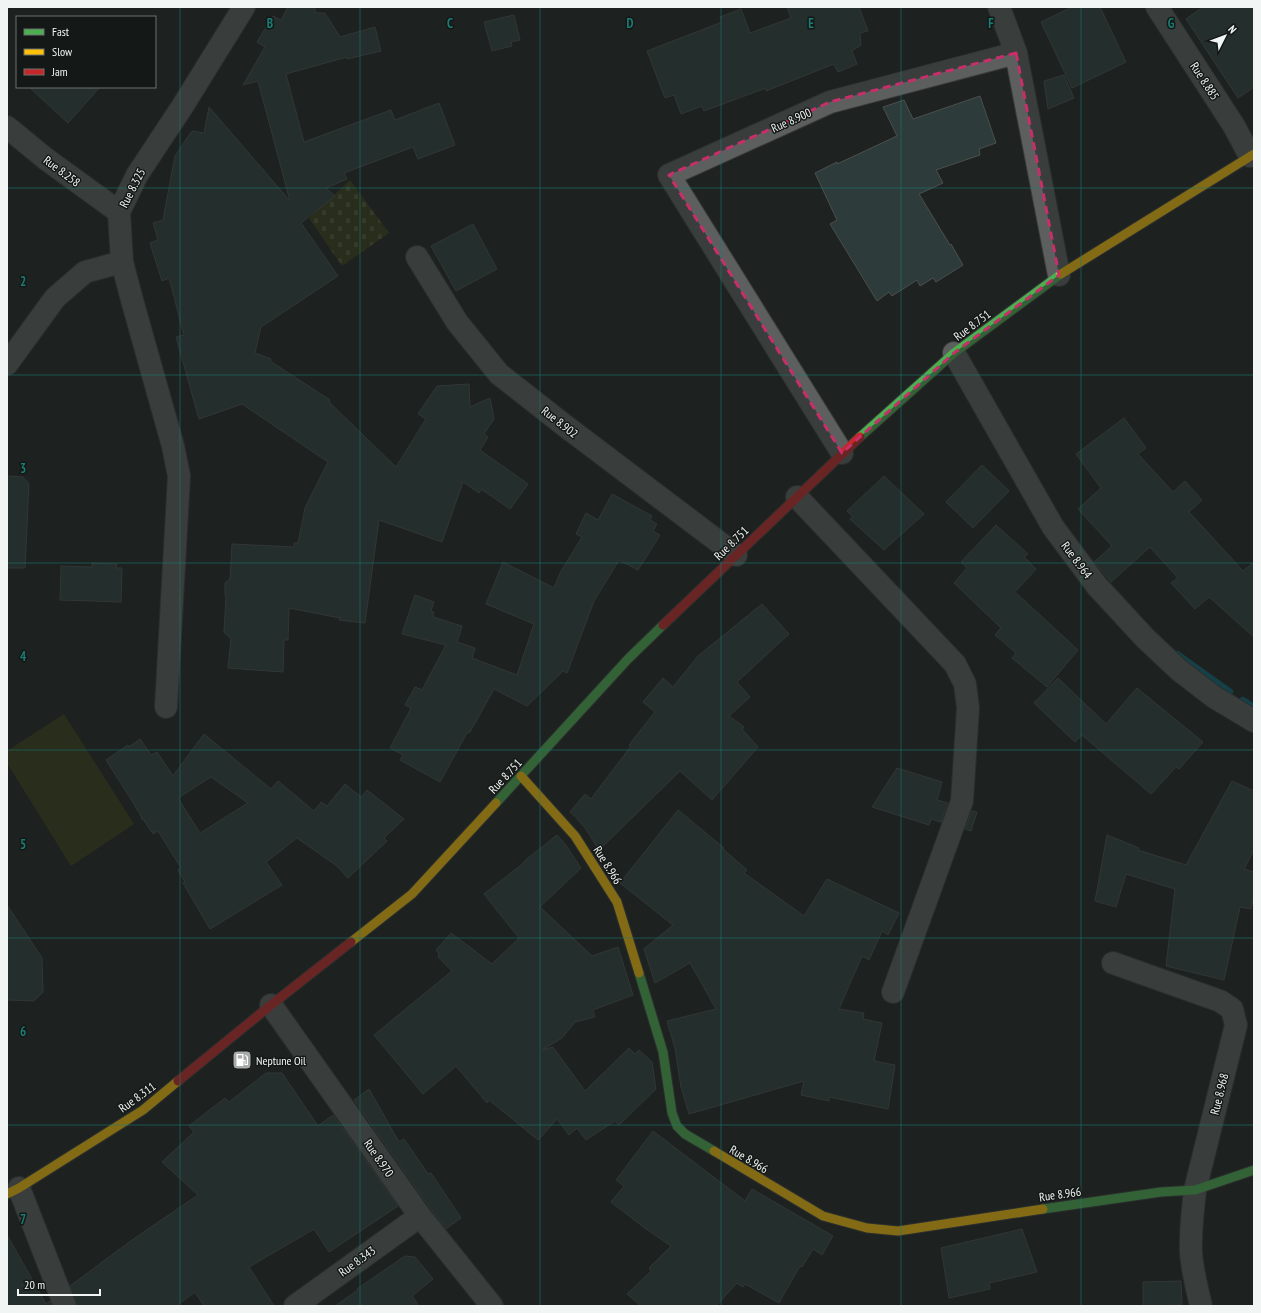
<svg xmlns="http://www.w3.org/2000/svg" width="1261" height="1313" viewBox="0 0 1261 1313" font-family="'PT Sans Narrow',sans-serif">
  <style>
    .cemetery { fill: url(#cemetery-stones) }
    .pitch { fill: #383b17 }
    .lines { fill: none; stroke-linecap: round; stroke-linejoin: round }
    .stream { stroke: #0c6476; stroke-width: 8 }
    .building { fill: #2d3c3b; stroke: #4b4e4d; fill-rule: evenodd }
    .street-casing { stroke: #3a3d3c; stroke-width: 24 }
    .fast-casing { stroke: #3a3d3c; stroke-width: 11 }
    .slow-casing { stroke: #3a3d3c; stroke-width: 11 }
    .jam-casing { stroke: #3a3d3c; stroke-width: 11 }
    .street { stroke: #5c5f5e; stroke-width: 22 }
    .fast { stroke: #4caf50; stroke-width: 9 }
    .slow { stroke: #ffc107; stroke-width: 9 }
    .jam { stroke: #c62828; stroke-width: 9 }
    .marked { fill: none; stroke: #c72e6a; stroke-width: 3; stroke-dasharray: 8 5; stroke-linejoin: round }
    .grid { fill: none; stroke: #1a7c75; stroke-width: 1; stroke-opacity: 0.55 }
    .labels { text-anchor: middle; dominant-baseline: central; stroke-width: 3; stroke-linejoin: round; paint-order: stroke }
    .street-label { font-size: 12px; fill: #f1f5f3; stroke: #141917 }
    .poi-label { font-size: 12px; fill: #f1f5f3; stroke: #141917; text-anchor: start }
    .grid-label { font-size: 13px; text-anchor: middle; font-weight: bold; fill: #1a7c75; stroke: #141917; stroke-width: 3; stroke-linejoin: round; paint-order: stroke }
  </style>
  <defs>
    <pattern id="cemetery-stones" width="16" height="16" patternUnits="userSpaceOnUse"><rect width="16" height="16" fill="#383b17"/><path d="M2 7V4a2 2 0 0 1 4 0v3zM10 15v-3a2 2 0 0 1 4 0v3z" fill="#555839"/></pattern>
  </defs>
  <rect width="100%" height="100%" fill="#1e2220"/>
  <path class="cemetery" d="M 350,180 L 389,233 L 342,266 L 309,218 Z"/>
  <path class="pitch" d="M 64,714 L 134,824 L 71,866 L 7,763 L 7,751 Z"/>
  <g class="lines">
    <g class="stream">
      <path d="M 1177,655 L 1229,692"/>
      <path d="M 1243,701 L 1254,708"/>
    </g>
  </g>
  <g class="building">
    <path d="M 288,7 L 314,7 L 316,13 L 325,13 L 340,37 L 375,27 L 381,51 L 347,59 L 347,57 L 286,74 L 304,142 L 391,110 L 395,120 L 439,103 L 455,145 L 418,159 L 413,147 L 344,173 L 347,179 L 326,188 L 335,196 L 301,223 L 338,276 L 261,327 L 255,353 L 271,359 L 270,361 L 330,400 L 329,402 L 396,467 L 426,419 L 418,414 L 437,386 L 469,384 L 470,407 L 490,398 L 494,419 L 484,434 L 488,437 L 480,450 L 528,484 L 510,509 L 481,489 L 479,493 L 463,482 L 442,542 L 379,520 L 365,623 L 339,620 L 340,618 L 289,608 L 288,640 L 284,640 L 283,672 L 228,668 L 231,639 L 224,632 L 226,597 L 225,596 L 225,583 L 230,579 L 232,544 L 294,547 L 294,543 L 298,543 L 305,508 L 328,462 L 242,404 L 199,419 L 176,337 L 184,335 L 169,278 L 162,281 L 150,243 L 158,240 L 153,223 L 163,220 L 175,156 L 192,131 L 204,133 L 209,107 L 290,201 L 258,81 L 243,85 L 265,47 L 257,42 L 273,16 L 281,20 Z"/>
    <path d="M 787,7 L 859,7 L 868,31 L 860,33 L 861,45 L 852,51 L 857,64 L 838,72 L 834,64 L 766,91 L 766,88 L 704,111 L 702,106 L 681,114 L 674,95 L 665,98 L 647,51 L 722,22 L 720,17 L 741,9 L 750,33 L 791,18 Z"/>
    <path d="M 1072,7 L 1100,7 L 1126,62 L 1072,88 L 1041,22 Z"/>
    <path d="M 1203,7 L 1254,7 L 1254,87 L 1238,98 L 1186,19 Z"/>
    <path d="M 514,15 L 520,40 L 511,42 L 512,46 L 492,51 L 484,22 Z"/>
    <path d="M 1064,75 L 1074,98 L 1048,109 L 1044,81 Z"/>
    <path d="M 29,87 L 100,87 L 68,123 Z"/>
    <path d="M 980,96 L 996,143 L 979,149 L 980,155 L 936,170 L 943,183 L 919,194 L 950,245 L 951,244 L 963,265 L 936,282 L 933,278 L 920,286 L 917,280 L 892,296 L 889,292 L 877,301 L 830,224 L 837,220 L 815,173 L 837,162 L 837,164 L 897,136 L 883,107 L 904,100 L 913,119 Z"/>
    <path d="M 473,224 L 497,269 L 456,291 L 431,246 Z"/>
    <path d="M 1124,418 L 1146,448 L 1138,454 L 1173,492 L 1185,481 L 1202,500 L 1189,512 L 1243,571 L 1254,562 L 1254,637 L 1209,597 L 1195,609 L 1171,583 L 1178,578 L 1150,547 L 1111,582 L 1094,562 L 1112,546 L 1078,509 L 1101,488 L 1076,454 Z"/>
    <path d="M 982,465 L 1009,491 L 973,528 L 946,502 Z"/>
    <path d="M 7,476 L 23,477 L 29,484 L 25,568 L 7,568 Z"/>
    <path d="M 884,476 L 924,514 L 884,550 L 850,519 L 853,517 L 847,511 Z"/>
    <path d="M 612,494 L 652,516 L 650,520 L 657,524 L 653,531 L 660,535 L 638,570 L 619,560 L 594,601 L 567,673 L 563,671 L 527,706 L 494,689 L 470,732 L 467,733 L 440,782 L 400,760 L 403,755 L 390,748 L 411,708 L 405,705 L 415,687 L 422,690 L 446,645 L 402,634 L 415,595 L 434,602 L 431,611 L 434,612 L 433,617 L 462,626 L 457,642 L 475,648 L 472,658 L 517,675 L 534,624 L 486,604 L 503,562 L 554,588 L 560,573 L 582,537 L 576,534 L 586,513 L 598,520 Z"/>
    <path d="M 996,525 L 1028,554 L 1024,557 L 1036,569 L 1015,592 L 1078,650 L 1047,687 L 1012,658 L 1016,653 L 995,635 L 1001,628 L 954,583 L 967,568 L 961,562 Z"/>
    <path d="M 92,563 L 117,564 L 116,568 L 122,568 L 121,602 L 60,600 L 61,566 L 92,567 Z"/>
    <path d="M 762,604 L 789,634 L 737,682 L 750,697 L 729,716 L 744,727 L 742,729 L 758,747 L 712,800 L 680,771 L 599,850 L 586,829 L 577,819 L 578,819 L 570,812 L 585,794 L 591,799 L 631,746 L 629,745 L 655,712 L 643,702 L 663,678 L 673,687 L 698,656 Z"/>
    <path d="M 1058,678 L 1106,724 L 1137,688 L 1203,742 L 1179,769 L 1176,767 L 1151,794 L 1082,735 L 1075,742 L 1034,703 Z"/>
    <path d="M 204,734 L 271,789 L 278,781 L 314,811 L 321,802 L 327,806 L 345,784 L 361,797 L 367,790 L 404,819 L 384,838 L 387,841 L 348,878 L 337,866 L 297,838 L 266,862 L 282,885 L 210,929 L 183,883 L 185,882 L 178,870 L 181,868 L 158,831 L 153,834 L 143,819 L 141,819 L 142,818 L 134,804 L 106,760 L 128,745 L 129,747 L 140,739 L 151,755 L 157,752 L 173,776 ZM 211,777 L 248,803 L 200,833 L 178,798 Z"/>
    <path d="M 897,768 L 942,782 L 937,800 L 948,803 L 941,822 L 931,819 L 929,825 L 872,807 Z"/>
    <path d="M 1232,781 L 1254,791 L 1254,850 L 1244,869 L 1254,872 L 1254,895 L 1251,909 L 1240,907 L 1224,980 L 1166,966 L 1175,889 L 1126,874 L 1116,907 L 1095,901 L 1107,835 L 1139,848 L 1138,850 L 1186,865 Z"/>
    <path d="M 678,810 L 724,848 L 723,849 L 747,870 L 744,873 L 804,916 L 827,879 L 899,913 L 888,935 L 882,931 L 869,960 L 862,956 L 839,1009 L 864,1013 L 863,1019 L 882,1023 L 874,1061 L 895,1065 L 888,1109 L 829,1097 L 829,1101 L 801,1095 L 804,1081 L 689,1114 L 681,1087 L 675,1048 L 667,1021 L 716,1009 L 690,963 L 655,983 L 644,949 L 673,925 L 620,883 Z"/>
    <path d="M 972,811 L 977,812 L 971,831 L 965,829 Z"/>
    <path d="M 557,835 L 565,844 L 581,868 L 540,907 L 592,956 L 618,947 L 633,995 L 593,1010 L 595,1017 L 575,1022 L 562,1038 L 542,1050 L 553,1047 L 585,1091 L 629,1048 L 635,1054 L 639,1050 L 652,1062 L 656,1089 L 619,1125 L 615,1121 L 586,1140 L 577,1128 L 569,1135 L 557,1119 L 538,1140 L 489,1100 L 487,1103 L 456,1066 L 423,1094 L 374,1035 L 452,971 L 438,957 L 439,954 L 436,950 L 451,933 L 492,964 L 519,938 L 484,894 L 521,865 L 528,858 Z"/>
    <path d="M 7,905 L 42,958 L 43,992 L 34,1001 L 7,1000 Z"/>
    <path d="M 266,1073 L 282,1073 L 318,1126 L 333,1115 L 398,1206 L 329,1252 L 314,1229 L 249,1267 L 274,1306 L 204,1306 L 195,1292 L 176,1306 L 77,1306 L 70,1286 L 132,1240 L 198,1195 L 162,1162 L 194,1132 L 189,1126 L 225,1098 L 229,1102 Z"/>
    <path d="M 369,1089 L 399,1142 L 404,1139 L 428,1174 L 431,1173 L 461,1218 L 446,1229 L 430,1208 L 354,1100 Z"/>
    <path d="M 653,1131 L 745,1201 L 752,1189 L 833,1236 L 822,1255 L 813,1249 L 802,1267 L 800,1266 L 779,1303 L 745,1284 L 743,1287 L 737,1283 L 716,1306 L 641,1306 L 627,1294 L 651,1271 L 649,1268 L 671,1246 L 646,1229 L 611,1202 L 624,1186 L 616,1180 Z"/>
    <path d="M 1022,1229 L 1037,1272 L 989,1283 L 990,1289 L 949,1298 L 941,1248 Z"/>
    <path d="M 7,1235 L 46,1304 L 50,1301 L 52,1306 L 7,1306 Z"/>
    <path d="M 405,1256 L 415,1257 L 433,1279 L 412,1296 L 419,1306 L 335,1306 L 358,1290 L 357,1289 Z"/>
    <path d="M 1181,1281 L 1182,1305 L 1143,1306 L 1143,1282 Z"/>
  </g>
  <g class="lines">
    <defs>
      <g id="street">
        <path d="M 999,7 L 1016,53"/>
        <path d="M 1157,7 L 1234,126 L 1250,156"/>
        <path d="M 7,127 L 46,159 L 119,212"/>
        <path d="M 417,257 L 457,322 L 499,374 L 564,425 L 736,555"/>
        <path d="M 122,262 L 132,300 L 173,446 L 179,476 L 166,707"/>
        <path d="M 954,353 L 1053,527 L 1097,586 L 1145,638 L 1179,670 L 1214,697 L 1254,721"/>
        <path d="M 7,364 L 55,298 L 85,272 L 122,262 L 119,212 L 137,175 L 182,107 L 244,7"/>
        <path d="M 842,453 L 669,175 L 830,102 L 1016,53 L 1059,275"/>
        <path d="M 797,497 L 955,664 L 965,684 L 968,708 L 962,801 L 893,992"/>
        <path d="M 1113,963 L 1220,1001 L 1232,1009 L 1236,1025 L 1195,1190 C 1193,1210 1190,1231 1191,1252 C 1192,1270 1197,1288 1201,1306"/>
        <path d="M 271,1005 L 420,1216 L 492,1306"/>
        <path d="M 19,1188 L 65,1306"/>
        <path d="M 295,1306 L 420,1216"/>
      </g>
      <g id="fast">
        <path d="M 860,437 L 954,353 L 1061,274"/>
        <path d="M 496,803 L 628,659 L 663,625"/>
        <path d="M 639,973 L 663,1052 L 672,1113 L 677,1126 L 685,1134 L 714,1151"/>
        <path d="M 1043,1209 L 1161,1192 L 1195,1190 L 1254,1170"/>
      </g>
      <g id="slow">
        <path d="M 1061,274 L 1254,154"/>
        <path d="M 521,776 L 575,836 L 617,902 L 639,973"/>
        <path d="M 351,942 L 412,894 L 496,803"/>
        <path d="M 714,1151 L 823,1216 L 867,1228 L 898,1231 L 1043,1209"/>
        <path d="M 7,1194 L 19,1188 L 143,1110 L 178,1081"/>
      </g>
      <g id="jam">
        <path d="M 663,625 L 860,437"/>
        <path d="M 178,1081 L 271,1005 L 351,942"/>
      </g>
    </defs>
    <use href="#street" class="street-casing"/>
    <use href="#fast" class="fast-casing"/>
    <use href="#slow" class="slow-casing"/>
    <use href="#jam" class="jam-casing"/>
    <use href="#street" class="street"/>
    <use href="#fast" class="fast"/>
    <use href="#slow" class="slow"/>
    <use href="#jam" class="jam"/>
  </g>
  <path d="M0 0H1261V1313H0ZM 1016,53 L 1059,275 L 954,353 L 842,453 L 669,175 L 830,102 Z" fill="#1e2220" fill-opacity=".55" fill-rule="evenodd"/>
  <path class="marked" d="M 1016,53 L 1059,275 L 954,353 L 842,453 L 669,175 L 830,102 Z"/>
  <path class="grid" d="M 180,7 L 180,1306M 360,7 L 360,1306M 540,7 L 540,1306M 721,7 L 721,1306M 901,7 L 901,1306M 1081,7 L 1081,1306M 7,188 L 1254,188M 7,375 L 1254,375M 7,563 L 1254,563M 7,750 L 1254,750M 7,938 L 1254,938M 7,1125 L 1254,1125"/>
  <defs>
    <symbol id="fuel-square" viewBox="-11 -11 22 22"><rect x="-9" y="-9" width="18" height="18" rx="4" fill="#a7aba9" stroke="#141917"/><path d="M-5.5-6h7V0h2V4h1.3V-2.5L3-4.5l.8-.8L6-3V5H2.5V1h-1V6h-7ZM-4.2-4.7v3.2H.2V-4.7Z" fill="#fff"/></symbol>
  </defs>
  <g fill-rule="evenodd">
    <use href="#fuel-square" x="231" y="1049" width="22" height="22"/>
  </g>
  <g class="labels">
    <g class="street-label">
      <text transform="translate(1205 81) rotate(57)">Rue 8.885</text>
      <text transform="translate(791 120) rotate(-24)">Rue 8.900</text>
      <text transform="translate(62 171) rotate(37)">Rue 8.258</text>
      <text transform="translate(132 188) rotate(-63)">Rue 8.325</text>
      <text transform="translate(972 325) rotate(-37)">Rue 8.751</text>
      <text transform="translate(560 422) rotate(38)">Rue 8.902</text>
      <text transform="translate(731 543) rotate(-44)">Rue 8.751</text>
      <text transform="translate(1077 560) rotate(53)">Rue 8.964</text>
      <text transform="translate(505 776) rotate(-47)">Rue 8.751</text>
      <text transform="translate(608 865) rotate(58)">Rue 8.966</text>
      <text transform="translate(1219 1094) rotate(-76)">Rue 8.968</text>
      <text transform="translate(137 1097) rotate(-36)">Rue 8.311</text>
      <text transform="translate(379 1158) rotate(55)">Rue 8.970</text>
      <text transform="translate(749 1159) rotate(31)">Rue 8.966</text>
      <text transform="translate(1060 1194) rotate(-8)">Rue 8.966</text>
      <text transform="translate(357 1261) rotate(-36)">Rue 8.343</text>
    </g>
    <g class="poi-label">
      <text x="256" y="1060">Neptune Oil</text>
    </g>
  </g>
  <g class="grid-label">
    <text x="270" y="28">B</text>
    <text x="450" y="28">C</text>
    <text x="630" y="28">D</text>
    <text x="811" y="28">E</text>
    <text x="991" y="28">F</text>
    <text x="1171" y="28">G</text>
    <text x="23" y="286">2</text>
    <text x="23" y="473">3</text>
    <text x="23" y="661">4</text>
    <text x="23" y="849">5</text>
    <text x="23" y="1036">6</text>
    <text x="23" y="1224">7</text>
  </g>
  <rect width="1261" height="1313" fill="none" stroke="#f1f5f3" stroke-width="16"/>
  <rect x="16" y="16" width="140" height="72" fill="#141917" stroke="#6c716f"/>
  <rect x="24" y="29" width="20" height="6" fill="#4caf50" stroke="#6c716f"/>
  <text x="52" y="36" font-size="12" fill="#f1f5f3">Fast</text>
  <rect x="24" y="49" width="20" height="6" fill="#ffc107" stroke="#6c716f"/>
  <text x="52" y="56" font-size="12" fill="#f1f5f3">Slow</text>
  <rect x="24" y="69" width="20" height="6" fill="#c62828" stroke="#6c716f"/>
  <text x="52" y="76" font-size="12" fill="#f1f5f3">Jam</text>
  <g transform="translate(1225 36) rotate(48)" stroke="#141917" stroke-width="3" paint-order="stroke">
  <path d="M0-3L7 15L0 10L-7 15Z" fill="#f1f5f3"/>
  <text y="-6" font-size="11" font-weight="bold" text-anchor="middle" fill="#f1f5f3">N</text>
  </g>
  <path d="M18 1289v6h82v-6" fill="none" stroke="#f1f5f3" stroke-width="2"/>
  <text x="24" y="1289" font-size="12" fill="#f1f5f3" stroke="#141917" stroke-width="3" paint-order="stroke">20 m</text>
</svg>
